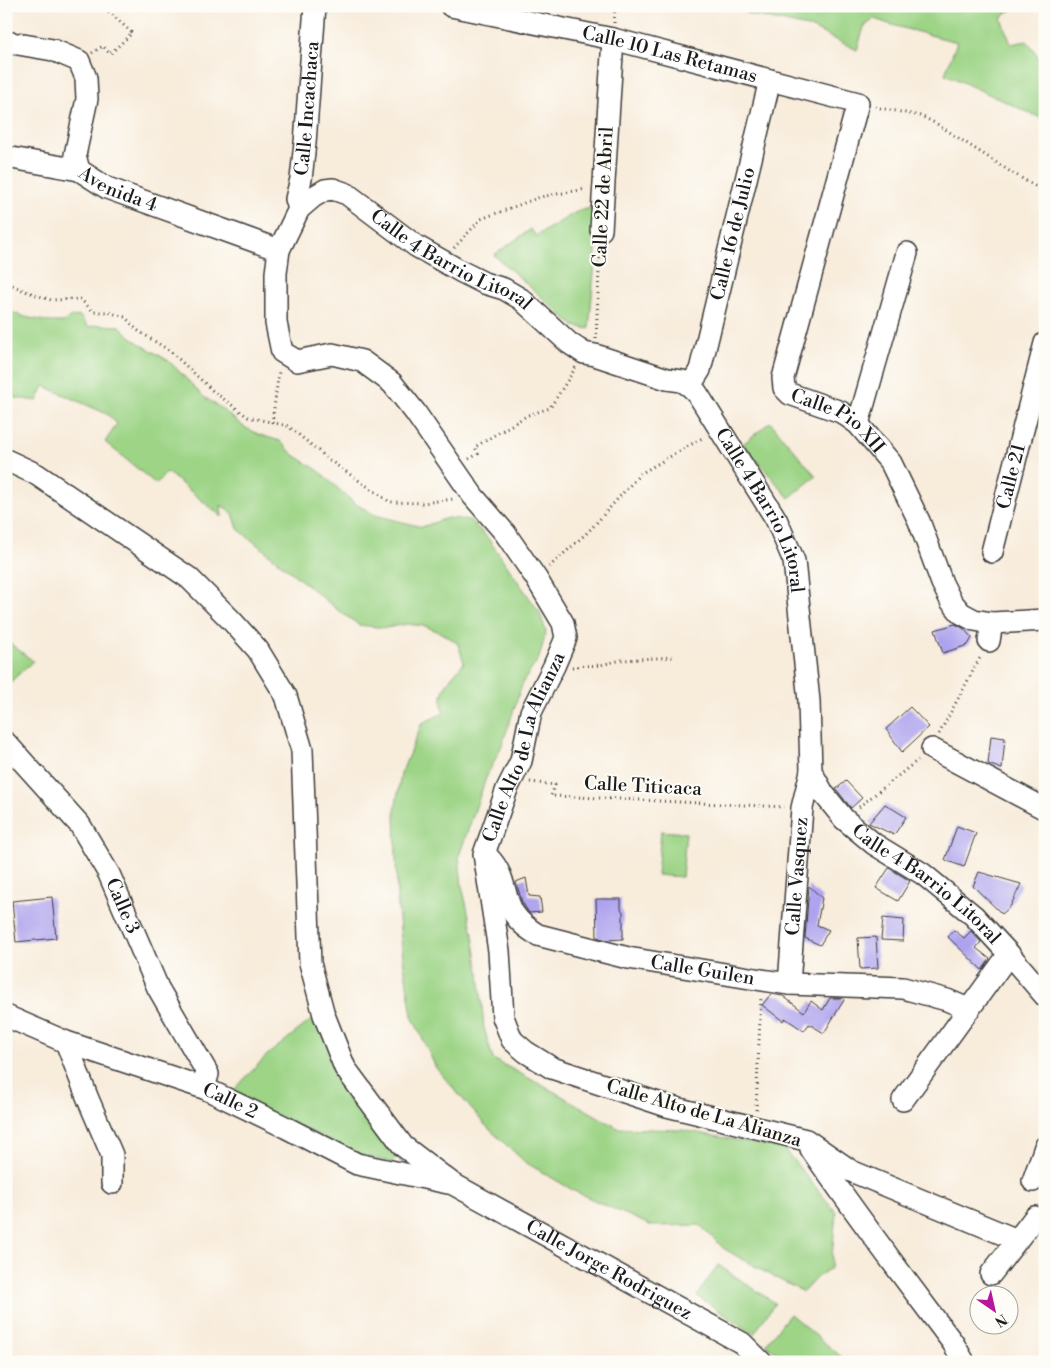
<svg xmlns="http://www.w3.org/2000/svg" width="1051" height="1368" viewBox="0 0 1051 1368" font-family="'Libre Bodoni',serif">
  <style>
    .green { fill: #9dd486; stroke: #5c7851 }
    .building { fill: #ada2ee }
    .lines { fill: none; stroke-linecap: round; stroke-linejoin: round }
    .minor-casing { stroke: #3d3b39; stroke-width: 24 }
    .path { stroke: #3d3b39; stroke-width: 3; stroke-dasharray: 1 4; stroke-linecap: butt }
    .minor { stroke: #fff; stroke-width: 21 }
    .labels { text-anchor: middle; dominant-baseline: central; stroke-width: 4; stroke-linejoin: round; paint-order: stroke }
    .street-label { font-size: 19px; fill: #1c1c1c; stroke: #fdfcf7 }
  </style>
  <rect width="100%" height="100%" fill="#fdfcf7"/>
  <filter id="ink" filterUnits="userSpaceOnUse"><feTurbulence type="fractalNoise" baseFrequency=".02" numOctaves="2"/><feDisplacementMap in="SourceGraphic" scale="10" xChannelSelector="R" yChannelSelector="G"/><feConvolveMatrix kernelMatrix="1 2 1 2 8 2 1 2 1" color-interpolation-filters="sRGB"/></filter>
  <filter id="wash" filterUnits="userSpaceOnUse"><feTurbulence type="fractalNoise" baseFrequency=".0096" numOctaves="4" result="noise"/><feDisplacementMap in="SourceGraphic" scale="20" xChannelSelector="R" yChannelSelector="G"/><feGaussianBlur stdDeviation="1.12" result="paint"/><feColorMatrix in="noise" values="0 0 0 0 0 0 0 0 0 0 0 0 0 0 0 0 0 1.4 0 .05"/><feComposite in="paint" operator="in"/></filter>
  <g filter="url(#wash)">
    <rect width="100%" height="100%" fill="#f8ecdb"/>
    <g class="green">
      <path d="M 731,6 L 1017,6 L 1001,18 L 1011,44 L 1027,41 L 1038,56 L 1045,76 L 1045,120 L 945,74 L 957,42 L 899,27 L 874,19 L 864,27 L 857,50 L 812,28 L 749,14 Z"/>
      <path d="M 600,206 L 589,329 L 574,326 L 494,255 L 531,229 L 536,236 L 578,211 Z"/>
      <path d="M 6,310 L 25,317 L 50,322 L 63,322 L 72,317 L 80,316 L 88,327 L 99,325 L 120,326 L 134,340 L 169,361 L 204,397 L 222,409 L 244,427 L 260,435 L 280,441 L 294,455 L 319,471 L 354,503 L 375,515 L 422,527 L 447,518 L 470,520 L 487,537 L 540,613 L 546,632 L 539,658 L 523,682 L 502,745 L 486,778 L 459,856 L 462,886 L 472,929 L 479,972 L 484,1028 L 493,1059 L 562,1096 L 618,1128 L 682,1130 L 784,1149 L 836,1212 L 831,1268 L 817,1277 L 803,1292 L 761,1270 L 723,1248 L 700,1225 L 652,1226 L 576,1192 L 525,1162 L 487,1127 L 436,1068 L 412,1016 L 403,958 L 397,899 L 395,811 L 401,774 L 422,723 L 444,713 C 436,691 450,679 464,663 L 458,644 L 446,635 L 425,626 L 406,624 L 386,628 L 359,625 L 339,611 L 238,529 L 233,513 L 221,505 L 222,517 L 167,472 L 156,484 L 105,442 L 117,424 L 107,414 L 44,386 L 37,401 L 16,398 L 6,395 Z"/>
      <path d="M 770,422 L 816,476 L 789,498 L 743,444 Z"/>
      <path d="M 6,640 L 33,661 L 6,686 Z"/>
      <path d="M 661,831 L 686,833 L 682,877 L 657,875 Z"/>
      <path d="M 315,1017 L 399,1152 L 392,1163 L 361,1155 L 253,1105 L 234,1090 L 266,1056 Z"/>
      <path d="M 718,1265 L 775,1303 L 754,1334 L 697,1296 Z"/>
      <path d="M 790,1314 L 844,1359 L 842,1362 L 788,1362 L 766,1344 Z"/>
    </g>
    <g id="blocks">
      <g class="building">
        <path d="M 955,624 L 963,628 L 972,638 L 968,645 L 943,653 L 935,630 Z"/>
        <path d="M 910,707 L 929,727 L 902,752 L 886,729 Z"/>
        <path d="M 991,736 L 1005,738 L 1002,769 L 988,764 Z"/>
        <path d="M 846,781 L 862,798 L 851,808 L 836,789 Z"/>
        <path d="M 885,804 L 906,817 L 894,835 L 869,823 Z"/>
        <path d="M 957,826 L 976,833 L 964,867 L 945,860 Z"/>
        <path d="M 889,868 L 910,881 L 898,901 L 876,888 Z"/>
        <path d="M 979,872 L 1021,884 L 1010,907 L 1002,914 L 973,886 Z"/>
        <path d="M 526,878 L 529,896 L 540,897 L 542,912 L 529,913 L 522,902 L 516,882 Z"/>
        <path d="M 809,886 L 822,898 L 817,925 L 829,930 L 820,945 L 805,938 Z"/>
        <path d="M 52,897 L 56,938 L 16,942 L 12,901 Z"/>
        <path d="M 596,899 L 621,899 L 621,909 L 623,912 L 623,939 L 607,940 L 597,937 Z"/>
        <path d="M 883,918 L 904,920 L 903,941 L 881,940 Z"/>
        <path d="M 954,930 L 964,938 L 971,931 L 981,942 L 976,948 L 990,959 L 982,970 L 948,937 Z"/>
        <path d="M 876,937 L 878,968 L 860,969 L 858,938 Z"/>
        <path d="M 771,994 L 783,996 L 804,1012 L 811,1001 L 823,1010 L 830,998 L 842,998 L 844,1000 L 824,1033 L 809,1024 L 804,1031 L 785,1018 L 783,1021 L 762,1005 Z"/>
      </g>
    </g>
  </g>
  <g filter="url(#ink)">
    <use href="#blocks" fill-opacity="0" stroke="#3d3b39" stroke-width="1"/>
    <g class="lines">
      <defs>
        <g id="minor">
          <path id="s1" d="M 451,6 L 613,39 L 858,103 L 783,378 L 784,388 L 790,394 L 841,412 L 858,424 L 891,463 L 919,521 L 942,583 L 951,601 L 961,613 L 974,620 L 992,623 L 1045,620"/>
          <path id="s2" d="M 6,42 L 53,50 L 79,61 L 86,78 L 87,99 L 75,155 L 79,170 L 107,188 L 279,250"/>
          <path d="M 6,157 L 79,170"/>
          <path id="s3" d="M 299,209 L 296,199 L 301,179 L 305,143 L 315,6"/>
          <path d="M 601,230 L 613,39"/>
          <path id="s4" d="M 690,386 L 700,370 L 770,80"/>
          <path d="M 858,424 L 907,253"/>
          <path id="s5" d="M 6,460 L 36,474 L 189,578 L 232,621 L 258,650 L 286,696 L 302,750 L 310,963 L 324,1015 L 345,1068 L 403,1146 L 453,1184 L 742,1343 L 761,1362"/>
          <path id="s6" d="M 992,552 L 1045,343"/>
          <path d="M 989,641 L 992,623"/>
          <path id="s7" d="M 6,743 L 80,825 L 109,874 L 158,988 L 208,1074 L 204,1088"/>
          <path d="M 932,749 L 1045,809"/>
          <path id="s8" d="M 488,857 C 507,876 502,895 514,914 C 521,924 528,929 538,935 L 628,958 L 762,980 L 789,984 L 903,988 L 947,1000 L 968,1009"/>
          <path id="s9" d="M 789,984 L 802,808 L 811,771"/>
          <path id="s10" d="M 6,1016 L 66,1042 L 204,1088 L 285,1127 L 357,1164 L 448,1183"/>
          <path d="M 66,1042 L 88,1099 L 112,1155 L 112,1183"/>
          <path d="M 903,1100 L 1009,954"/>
          <path d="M 811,1149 C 856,1215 905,1279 953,1343 L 964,1362"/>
          <path d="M 1033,1181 L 1045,1147"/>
          <path id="s11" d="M 1017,1240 L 851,1171 L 806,1140 L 667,1106 L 552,1068 L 526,1052 L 512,1040 L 503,1017 L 499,951 L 484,854 L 507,789 L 521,761 L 531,712 L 554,666 L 566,638 L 563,623 L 536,578 L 505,533 L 473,496 L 415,412 L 392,383 L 362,361 L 332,354 L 297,361 L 282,352 L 276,323 L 276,273 L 279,250 L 299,209 L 313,197 L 325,190 L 333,189 L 347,194 L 416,246 L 462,272 L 484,283 L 504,289 L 521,299 L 569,343 L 584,353 L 595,355 L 667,379 L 682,381 L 690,386 L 697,393 L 776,519 L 794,561 L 809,701 L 811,771 L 823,793 L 844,819 L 874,844 L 923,874 L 974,916 L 1009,954 L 1045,996"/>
          <path d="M 991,1274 L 1035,1217"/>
        </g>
      </defs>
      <use href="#minor" class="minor-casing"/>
      <g class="path">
        <path d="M 614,23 L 615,6"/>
        <path d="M 92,53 L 103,46 L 110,54 L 132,33 L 108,11 L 108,6"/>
        <path d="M 875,107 L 921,116 L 937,124 L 1011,172 L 1045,192"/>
        <path d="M 454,248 L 481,219 L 540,197 L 586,189"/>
        <path d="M 8,283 L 25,291 L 51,300 L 80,299 L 94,312 L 108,312 L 125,317 L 137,330 L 170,351 L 213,391 L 248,417 L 288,426 L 332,462 L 390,502 L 423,503 L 453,499"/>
        <path d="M 596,339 L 600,248"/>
        <path d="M 272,423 L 279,371"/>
        <path d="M 469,459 L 478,454 L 475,447 L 528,415 L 550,408 L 576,367"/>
        <path d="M 549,567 L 589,531 L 640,474 L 704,437"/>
        <path d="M 572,667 L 600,665 L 622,660 L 673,657"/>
        <path d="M 939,734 L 981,656"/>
        <path d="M 530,782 L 555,785 L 551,796 L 577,797 L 784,807"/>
        <path d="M 859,807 L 918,760"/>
        <path d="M 756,1110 L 761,996"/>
      </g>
      <use href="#minor" class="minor"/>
    </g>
  </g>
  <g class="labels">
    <g class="street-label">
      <text stroke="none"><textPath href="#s1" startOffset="224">Calle 10 Las Retamas</textPath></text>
      <text stroke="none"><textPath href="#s3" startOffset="102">Calle Incachaca</textPath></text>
      <text stroke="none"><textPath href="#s2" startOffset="232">Avenida 4</textPath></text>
      <text transform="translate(603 197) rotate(-87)">Calle 22 de Abril</text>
      <text stroke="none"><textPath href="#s4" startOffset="159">Calle 16 de Julio</textPath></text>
      <text stroke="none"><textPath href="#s11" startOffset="1728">Calle 4 Barrio Litoral</textPath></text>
      <text stroke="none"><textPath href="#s1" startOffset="778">Calle Pio XII</textPath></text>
      <text stroke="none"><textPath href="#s6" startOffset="78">Calle 21</textPath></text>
      <text stroke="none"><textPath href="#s11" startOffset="2148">Calle 4 Barrio Litoral</textPath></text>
      <text stroke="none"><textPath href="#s11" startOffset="851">Calle Alto de La Alianza</textPath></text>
      <text transform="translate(643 786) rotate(3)">Calle Titicaca</text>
      <text stroke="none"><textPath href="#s9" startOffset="108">Calle Vasquez</textPath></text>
      <text stroke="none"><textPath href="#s11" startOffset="2582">Calle 4 Barrio Litoral</textPath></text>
      <text stroke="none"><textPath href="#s7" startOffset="202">Calle 3</textPath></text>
      <text stroke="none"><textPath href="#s8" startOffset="264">Calle Guilen</textPath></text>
      <text stroke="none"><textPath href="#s10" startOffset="240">Calle 2</textPath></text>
      <text transform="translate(704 1113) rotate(16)">Calle Alto de La Alianza</text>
      <text stroke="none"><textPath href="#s5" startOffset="1090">Calle Jorge Rodriguez</textPath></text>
    </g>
  </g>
  <rect width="1051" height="1368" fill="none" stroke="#fdfcf7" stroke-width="25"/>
  <g transform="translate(994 1310) rotate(146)"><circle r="24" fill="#fdfcf7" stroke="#a3a29f"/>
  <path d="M0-4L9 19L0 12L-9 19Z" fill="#b5179e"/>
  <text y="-8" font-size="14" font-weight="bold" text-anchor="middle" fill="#1c1c1c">N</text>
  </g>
</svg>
